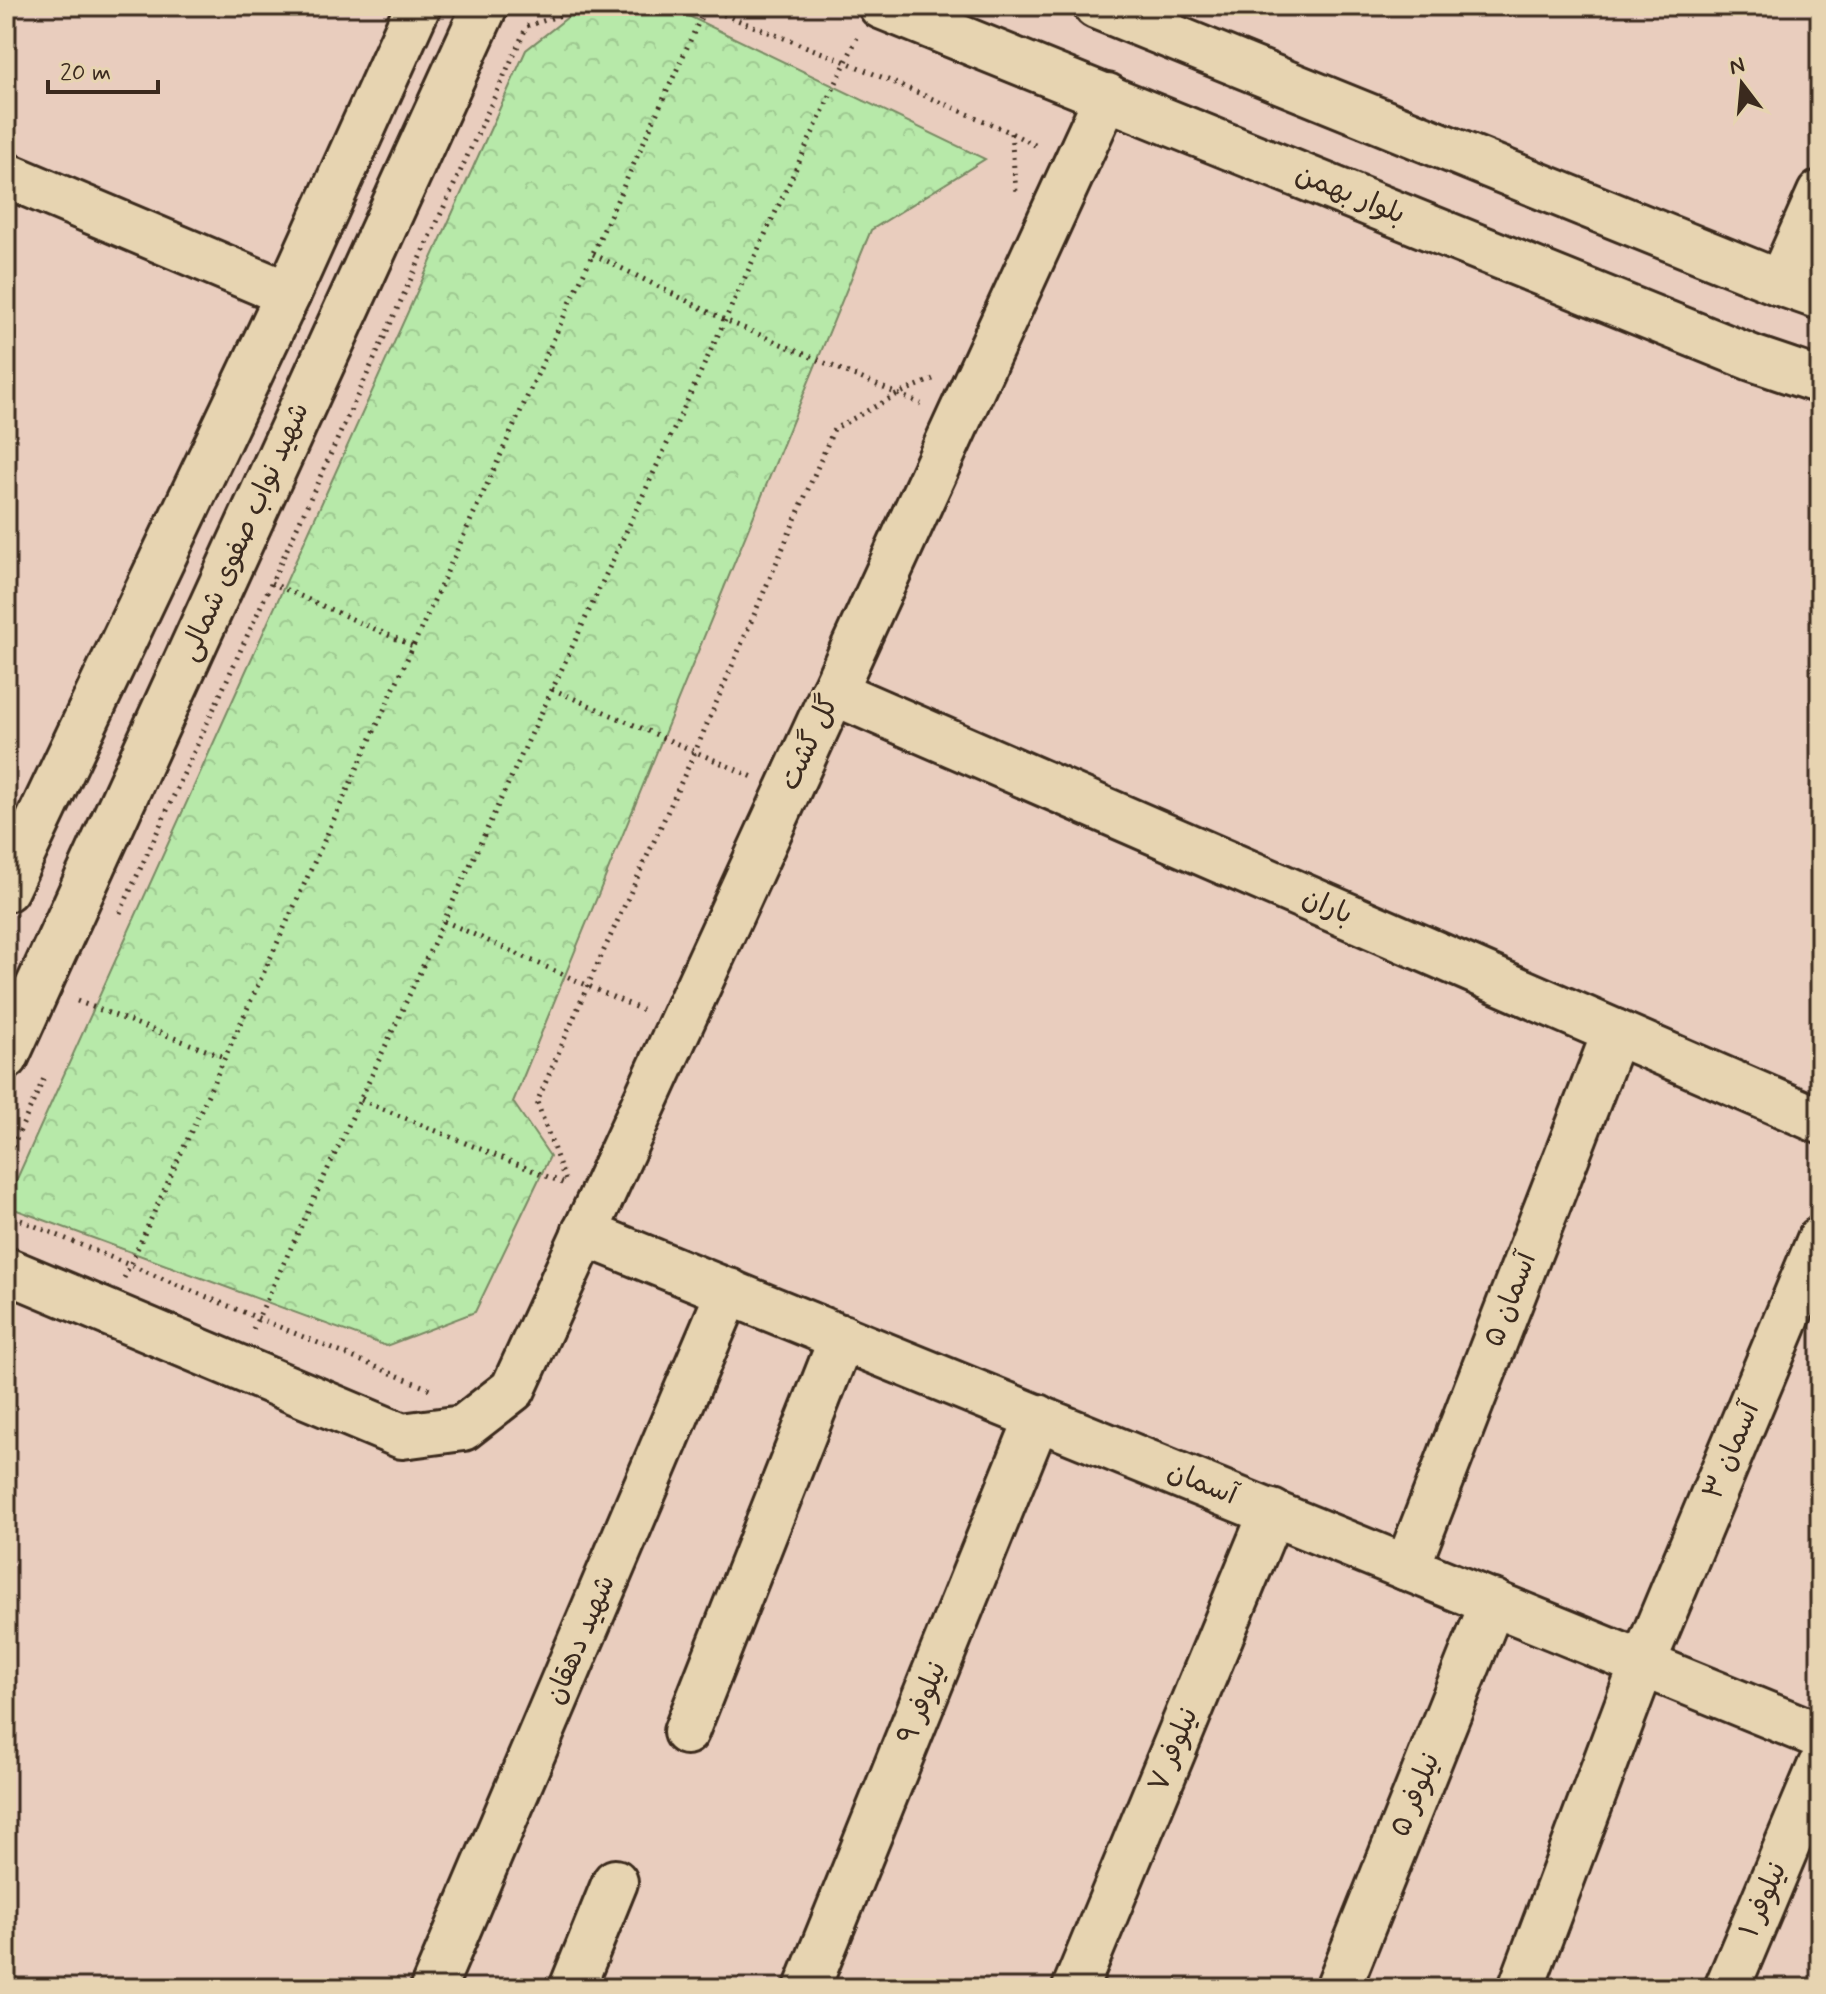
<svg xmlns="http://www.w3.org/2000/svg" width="1826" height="1994" viewBox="0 0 1826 1994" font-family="Mynerve,'Playpen Sans Arabic',sans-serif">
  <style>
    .park { fill: url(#park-crowns); stroke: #798a64; stroke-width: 2 }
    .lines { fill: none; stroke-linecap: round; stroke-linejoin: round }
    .minor-casing { stroke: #3b2a1e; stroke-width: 50 }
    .path { stroke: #3b2a1e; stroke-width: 5; stroke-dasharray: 2 6; stroke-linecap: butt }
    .minor { stroke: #e7d4b1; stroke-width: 44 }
    .labels { text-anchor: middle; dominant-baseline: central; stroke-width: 6; stroke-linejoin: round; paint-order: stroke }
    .street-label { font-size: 28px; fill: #3b2a1e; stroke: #e7d4b1 }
  </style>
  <defs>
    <pattern id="park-crowns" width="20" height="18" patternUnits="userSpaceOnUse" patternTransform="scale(2)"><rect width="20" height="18" fill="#b7e9a9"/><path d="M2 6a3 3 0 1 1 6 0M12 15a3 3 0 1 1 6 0" fill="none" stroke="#9ec891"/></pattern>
  </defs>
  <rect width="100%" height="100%" fill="#e9cdbe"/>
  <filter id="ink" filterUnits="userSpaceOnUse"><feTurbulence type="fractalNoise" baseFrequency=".0125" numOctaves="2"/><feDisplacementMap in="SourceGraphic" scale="16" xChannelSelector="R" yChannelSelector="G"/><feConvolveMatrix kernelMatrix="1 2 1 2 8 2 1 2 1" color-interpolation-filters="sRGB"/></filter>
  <g filter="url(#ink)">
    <path class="park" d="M 582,6 L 668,6 L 985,159 L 871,230 L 513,1102 L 550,1156 L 475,1312 L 386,1346 L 6,1206 L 6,1203 L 526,50 Z"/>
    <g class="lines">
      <defs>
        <g id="minor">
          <path d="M 881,6 L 1752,358 L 1820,381"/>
          <path d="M 1096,6 L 1780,283 L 1820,297"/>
          <path d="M 6,175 L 288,294"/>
          <path d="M 1780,283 L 1820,193"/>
          <path d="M 833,692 L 1820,1121"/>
          <path d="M 6,889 L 288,294 L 418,6"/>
          <path d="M 6,1057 L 485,6"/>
          <path d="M 584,1233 L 1820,1736"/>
          <path d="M 6,1270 L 402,1436 L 463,1428 L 513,1389 L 1107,96"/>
          <path d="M 1407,1568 L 1615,1032"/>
          <path d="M 686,1732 L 842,1337"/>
          <path d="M 433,1988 L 729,1291"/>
          <path d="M 572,1988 L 615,1882"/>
          <path d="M 807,1988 L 1038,1417"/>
          <path d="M 1075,1988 L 1272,1512"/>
          <path d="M 1338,1988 L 1493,1602"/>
          <path d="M 1521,1988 L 1643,1663 L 1820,1239"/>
          <path d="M 1727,1988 L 1820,1767"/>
        </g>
      </defs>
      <use href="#minor" class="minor-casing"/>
      <g class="path">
        <path d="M 701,6 L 846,62 L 1003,129 L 1039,147"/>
        <path d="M 1011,133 L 1016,192"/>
        <path d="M 593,254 L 725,320 L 921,404"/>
        <path d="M 271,583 L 413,646"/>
        <path d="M 552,689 L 753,777"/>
        <path d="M 120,913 L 527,26 L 589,6"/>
        <path d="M 444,921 L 642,1010"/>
        <path d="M 77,1001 L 224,1057"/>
        <path d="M 361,1100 L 563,1183"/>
        <path d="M 6,1161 L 46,1074"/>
        <path d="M 565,1180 L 537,1102 L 588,985 L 695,752 L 834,429 L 898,394 L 933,379"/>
        <path d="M 6,1214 L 432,1390"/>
        <path d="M 124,1278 L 706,6"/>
        <path d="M 253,1329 L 857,38"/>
      </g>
      <use href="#minor" class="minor"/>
    </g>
  </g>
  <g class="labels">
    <g class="street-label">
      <text transform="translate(1350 195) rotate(22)">بلوار بهمن</text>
      <text transform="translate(245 532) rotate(-66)">شهید نواب صفوی شمالی</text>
      <text transform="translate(810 743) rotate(-65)">گل گشت</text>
      <text transform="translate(1327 907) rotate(23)">باران</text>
      <text transform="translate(1511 1300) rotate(-69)">آسمان ۵</text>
      <text transform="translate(1732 1451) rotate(-67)">آسمان ۳</text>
      <text transform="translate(1202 1484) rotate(22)">آسمان</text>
      <text transform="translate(581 1640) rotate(-67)">شهید دهقان</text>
      <text transform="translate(923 1703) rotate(-68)">نیلوفر ۹</text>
      <text transform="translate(1174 1750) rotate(-68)">نیلوفر ۷</text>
      <text transform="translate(1416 1795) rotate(-68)">نیلوفر ۵</text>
      <text transform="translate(1764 1900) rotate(-67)">نیلوفر ۱</text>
    </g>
  </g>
  <rect width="1826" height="1994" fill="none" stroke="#e7d4b1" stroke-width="32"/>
  <rect x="16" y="16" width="1794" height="1962" fill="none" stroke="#3b2a1e" stroke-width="3" filter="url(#ink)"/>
  <g transform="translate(1742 84) rotate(344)" stroke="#e7d4b1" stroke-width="6" paint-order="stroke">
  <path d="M0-6L14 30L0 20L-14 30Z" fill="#3b2a1e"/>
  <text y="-12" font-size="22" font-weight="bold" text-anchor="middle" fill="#3b2a1e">N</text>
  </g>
  <path d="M48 80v12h110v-12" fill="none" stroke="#3b2a1e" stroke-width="4"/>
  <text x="60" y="80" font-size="24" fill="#3b2a1e" stroke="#e7d4b1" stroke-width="6" paint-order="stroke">20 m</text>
</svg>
